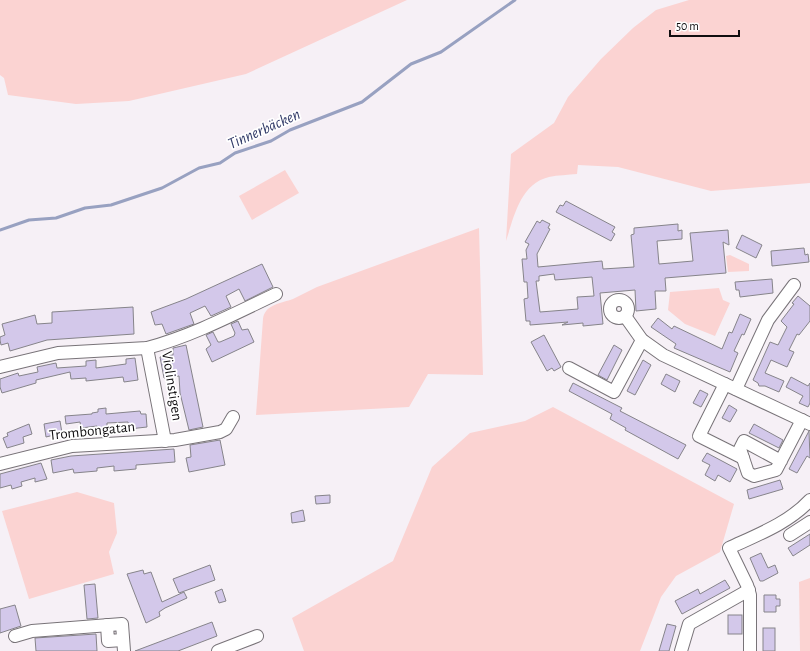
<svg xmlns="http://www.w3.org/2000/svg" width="810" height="651" viewBox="0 0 810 651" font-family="'Alegreya Sans',sans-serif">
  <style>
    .green { fill: #fbd3d2 }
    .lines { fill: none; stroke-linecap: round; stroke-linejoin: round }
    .stream { stroke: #98a1c1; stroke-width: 3 }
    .building { fill: #d3c8ea; stroke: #86848a; fill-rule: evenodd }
    .minor-casing { stroke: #787378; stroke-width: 14 }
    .minor { stroke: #fff; stroke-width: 12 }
    .labels { text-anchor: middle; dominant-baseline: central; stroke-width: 3.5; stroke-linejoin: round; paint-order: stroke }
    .street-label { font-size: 15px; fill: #100e10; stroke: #fff }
    .water-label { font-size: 16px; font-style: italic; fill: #333c69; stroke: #fff }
  </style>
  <rect width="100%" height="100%" fill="#f6f0f6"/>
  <g class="green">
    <path d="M 0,0 L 407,0 L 246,74 L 129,101 L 76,104 L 8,95 L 4,78 L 0,75 Z"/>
    <path d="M 689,0 L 810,0 L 810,183 L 711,191 L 618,167 L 578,165 L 577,174 C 568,175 558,175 549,177 C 520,184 514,217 506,241 L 511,154 L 554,123 L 568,97 L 601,59 L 633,28 L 656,10 Z"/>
    <path d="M 285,170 L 299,193 L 252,220 L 239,196 Z"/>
    <path d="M 479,228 L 483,375 L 428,374 L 409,407 L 256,415 L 263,319 C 265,304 282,303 293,299 C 301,295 309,291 317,287 Z"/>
    <path d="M 730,255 L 749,264 L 749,271 L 728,272 L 726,256 Z"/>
    <path d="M 719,288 L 723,300 L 730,303 L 715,336 L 685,324 L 668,310 L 670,292 Z"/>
    <path d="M 553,407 L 734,504 L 720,552 L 676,576 L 661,597 L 640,651 L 304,651 L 292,618 L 393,561 L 432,467 L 470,433 L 525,421 Z"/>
    <path d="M 77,492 L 114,503 L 117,533 L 109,552 L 114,574 L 29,599 L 2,511 Z"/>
    <path d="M 810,578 L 810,651 L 800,651 L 799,582 Z"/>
  </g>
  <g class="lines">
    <path class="stream" d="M 0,230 L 29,220 L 56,218 L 85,208 L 111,205 L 162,188 L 199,168 L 220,163 L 235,153 L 271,141 L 290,130 L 362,102 L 411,64 L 441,52 L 515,0"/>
  </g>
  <g class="building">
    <path d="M 566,201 L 615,227 L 612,232 L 615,234 L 611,241 L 556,212 L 560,205 L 563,206 Z"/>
    <path d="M 542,220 L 550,224 L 548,228 L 550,229 L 537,254 L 538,267 L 602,261 L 603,269 L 634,267 L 631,235 L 634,234 L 634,228 L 678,224 L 678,231 L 682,230 L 682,239 L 657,241 L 659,264 L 693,261 L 690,233 L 728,230 L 729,245 L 723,242 L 726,273 L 665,278 L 666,291 L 655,291 L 656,309 L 636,311 L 635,290 L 600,293 L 603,324 L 583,326 L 583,323 L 562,325 L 568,322 L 530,325 L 530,321 L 526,321 L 524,299 L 528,298 L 527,282 L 524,282 L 522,259 L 527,259 L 526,250 L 529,244 L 525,242 L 537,221 L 540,223 ZM 554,274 L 555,280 L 592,277 L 594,296 L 577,297 L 578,309 L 540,312 L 536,281 L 539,281 L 539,276 Z"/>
    <path d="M 742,235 L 762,245 L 756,258 L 736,248 Z"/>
    <path d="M 804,248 L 805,255 L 808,254 L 809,262 L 772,266 L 771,251 Z"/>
    <path d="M 262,264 L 273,287 L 245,301 L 239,289 L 226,296 L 231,307 L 211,316 L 205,306 L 190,313 L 194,324 L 166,334 L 162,324 L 155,325 L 151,312 L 186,299 Z"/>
    <path d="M 772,279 L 773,293 L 740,297 L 739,290 L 736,290 L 735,282 Z"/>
    <path d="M 798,296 L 810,306 L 810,321 L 799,335 L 797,334 L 789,350 L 794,352 L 787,367 L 771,360 L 765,373 L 784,381 L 779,392 L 765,386 L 759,386 L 758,383 L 753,380 L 770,342 L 778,345 L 787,327 L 781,321 L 794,304 L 792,303 Z"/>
    <path d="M 133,307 L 134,334 L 47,340 L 10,351 L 8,343 L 1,345 L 0,340 L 0,337 L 5,335 L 2,324 L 35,315 L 37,324 L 52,323 L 52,312 Z"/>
    <path d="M 740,314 L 751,319 L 744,335 L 742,334 L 734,351 L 738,353 L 730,372 L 674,348 L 676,344 L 651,327 L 658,318 L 672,329 L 674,326 L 722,349 L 729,332 L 732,333 Z"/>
    <path d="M 238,321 L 242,330 L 248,329 L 254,342 L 212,362 L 206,349 L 211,345 L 206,335 L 213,332 L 218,342 L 220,342 L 234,336 L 235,333 L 231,324 Z"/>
    <path d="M 544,335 L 561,367 L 554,371 L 552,368 L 547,371 L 531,342 Z"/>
    <path d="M 186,345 L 203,427 L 189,430 L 180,393 L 179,376 L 164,378 L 160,357 L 173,355 L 173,348 Z"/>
    <path d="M 614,345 L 622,350 L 607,380 L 598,375 Z"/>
    <path d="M 135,358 L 138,380 L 124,382 L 123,377 L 86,381 L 86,378 L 71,379 L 70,372 L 36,380 L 36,383 L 2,393 L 0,387 L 0,379 L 18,373 L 19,376 L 38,372 L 37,367 L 56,363 L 57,368 L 86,366 L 86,361 L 96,360 L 96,368 L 126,364 L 126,359 Z"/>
    <path d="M 643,360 L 651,365 L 635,395 L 627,391 Z"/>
    <path d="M 666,374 L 680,381 L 675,392 L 661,384 Z"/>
    <path d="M 791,377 L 808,386 L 810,383 L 810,403 L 808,407 L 799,403 L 803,396 L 786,387 Z"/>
    <path d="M 573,383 L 622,408 L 620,411 L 686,445 L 678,459 L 625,430 L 626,428 L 610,419 L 612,414 L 569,391 Z"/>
    <path d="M 700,390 L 708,394 L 701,407 L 693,403 Z"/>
    <path d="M 729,405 L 737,410 L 730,422 L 722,418 Z"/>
    <path d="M 106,408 L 106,414 L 140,411 L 141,414 L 146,414 L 147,427 L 129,429 L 128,422 L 107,423 L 107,430 L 97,431 L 97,426 L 81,428 L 80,422 L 66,424 L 65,416 L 92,414 L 92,413 L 98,412 L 98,409 Z"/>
    <path d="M 60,421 L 62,433 L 46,437 L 44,424 Z"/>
    <path d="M 29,424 L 32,434 L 23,437 L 24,443 L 7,448 L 3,438 L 8,436 L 7,433 Z"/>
    <path d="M 754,424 L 783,440 L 779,448 L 749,433 Z"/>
    <path d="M 809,431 L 810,458 L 807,456 L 797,473 L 789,469 Z"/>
    <path d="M 220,440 L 225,465 L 189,472 L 186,458 L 191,457 L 190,445 Z"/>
    <path d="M 174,449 L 175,462 L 136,465 L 136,469 L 114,471 L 114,466 L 97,468 L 97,471 L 74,473 L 73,469 L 53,473 L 51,460 L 71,456 Z"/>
    <path d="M 707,453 L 737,469 L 730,482 L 718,475 L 715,481 L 705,475 L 710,465 L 702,461 Z"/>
    <path d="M 41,463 L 47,479 L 35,482 L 35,478 L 21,482 L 22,486 L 12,489 L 11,485 L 0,488 L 0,474 Z"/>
    <path d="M 780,480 L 783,489 L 749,499 L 747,490 Z"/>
    <path d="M 330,495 L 330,503 L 316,504 L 315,496 Z"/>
    <path d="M 303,510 L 305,521 L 292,523 L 291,513 Z"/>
    <path d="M 810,534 L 810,545 L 793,556 L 788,548 Z"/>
    <path d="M 761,553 L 768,568 L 775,565 L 778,573 L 763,581 L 760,581 L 750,558 Z"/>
    <path d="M 210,565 L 215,580 L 179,593 L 173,579 Z"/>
    <path d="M 143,570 L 144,574 L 151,572 L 162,602 L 184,592 L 187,598 L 165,608 L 159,612 L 160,616 L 146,623 L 127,574 Z"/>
    <path d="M 725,580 L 730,588 L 682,614 L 675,601 L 698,589 L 700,594 Z"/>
    <path d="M 95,584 L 98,618 L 87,619 L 84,585 Z"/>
    <path d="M 222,589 L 226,601 L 219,603 L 215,592 Z"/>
    <path d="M 764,595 L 776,595 L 776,599 L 780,599 L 780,606 L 776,606 L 776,612 L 764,612 Z"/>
    <path d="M 15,605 L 21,626 L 0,633 L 0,609 Z"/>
    <rect x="728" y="615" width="14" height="19"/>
    <path d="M 212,622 L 217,636 L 178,651 L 135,651 Z"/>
    <path d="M 667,624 L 676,626 L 669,651 L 659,651 Z"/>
    <rect x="763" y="628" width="12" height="23"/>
    <path d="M 96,634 L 97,651 L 36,651 L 35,638 Z"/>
  </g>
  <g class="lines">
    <defs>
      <g id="minor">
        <circle cx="619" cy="309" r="9"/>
        <path d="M 625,316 L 642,340 L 663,355 L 810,424"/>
        <path d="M 147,348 L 165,441"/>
        <path d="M 0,367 L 58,353 L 147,348 C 192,336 234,314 276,294"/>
        <path d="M 569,368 L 614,392 L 642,340"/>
        <path d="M 725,384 L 699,436 L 743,458"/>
        <path d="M 736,389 L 768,320 L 794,285"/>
        <path d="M 781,461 L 744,441 L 740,449 L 748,473 L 754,476 L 776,470 L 802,420"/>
        <path d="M 0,464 L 72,446 L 175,440 L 220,432 L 226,429 L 233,417"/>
        <path d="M 790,535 L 810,522"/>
        <path d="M 107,625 L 108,641 L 123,640"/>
        <path d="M 15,636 L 32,631 L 122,624 L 124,651"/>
        <path d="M 218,651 L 257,636"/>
        <path d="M 681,651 L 689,624 L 749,590"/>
        <path d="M 750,651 L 750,595 L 747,585 L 729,548 C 757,535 789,523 810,500"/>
      </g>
    </defs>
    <use href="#minor" class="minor-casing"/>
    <use href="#minor" class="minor"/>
  </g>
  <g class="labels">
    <g class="street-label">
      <text transform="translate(172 386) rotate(81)">Violinstigen</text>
      <text transform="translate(92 431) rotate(-6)">Trombongatan</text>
    </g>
    <g class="water-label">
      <text transform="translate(264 129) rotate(-24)">Tinnerbäcken</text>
    </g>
  </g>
  <path d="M670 30v6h69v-6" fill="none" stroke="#100e10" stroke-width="2"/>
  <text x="676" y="30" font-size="12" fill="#100e10" stroke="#ffffff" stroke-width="3" paint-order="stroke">50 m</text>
</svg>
